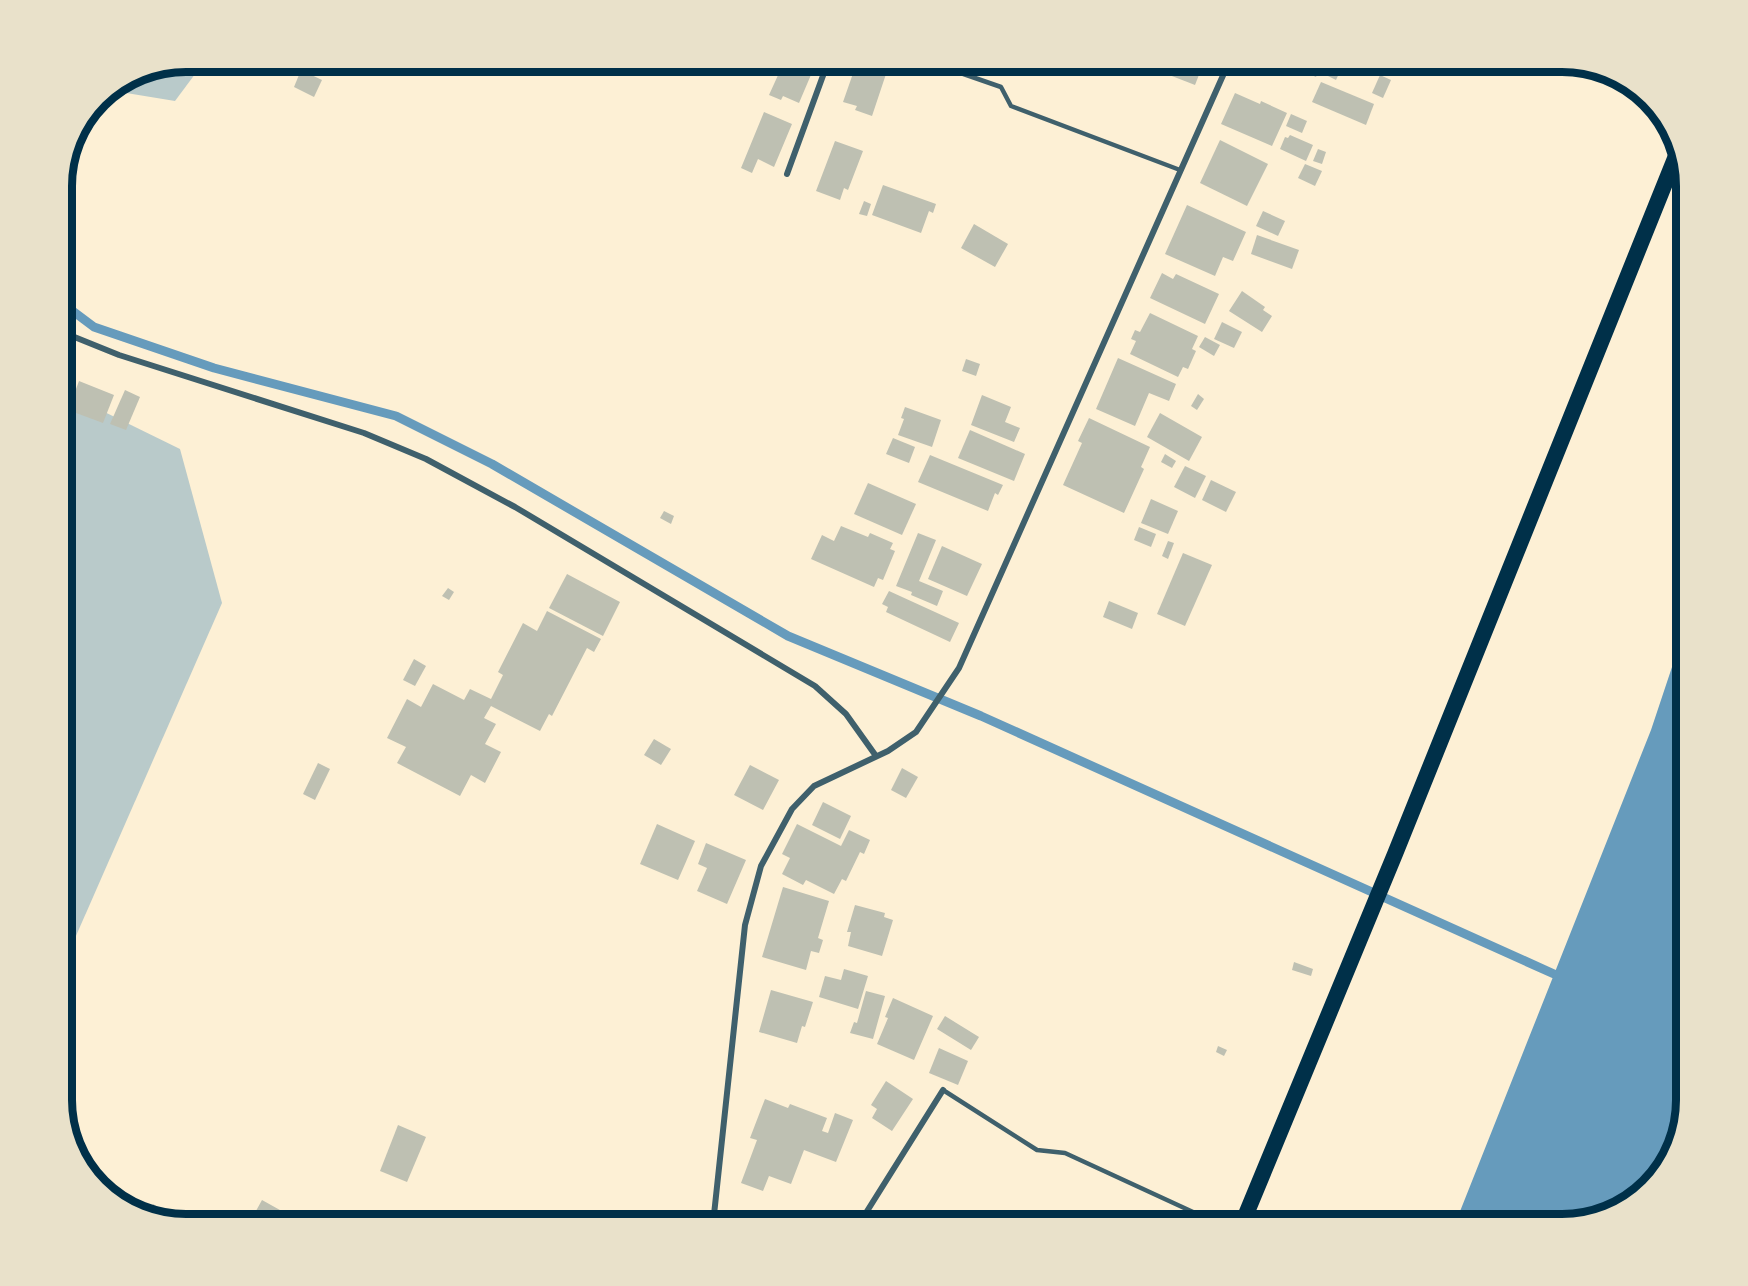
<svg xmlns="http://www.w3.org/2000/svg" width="1748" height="1286" viewBox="0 0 1748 1286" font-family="'Asap Condensed',sans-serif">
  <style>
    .green { fill: #b9caca }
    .water { fill: #669bbc }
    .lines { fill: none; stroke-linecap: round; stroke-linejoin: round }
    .stream { stroke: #669bbc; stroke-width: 9 }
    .building { fill: #bec0b2 }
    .service { stroke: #3f606c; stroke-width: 4.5 }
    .minor { stroke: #3f606c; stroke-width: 6 }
    .trunk { stroke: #003049; stroke-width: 16 }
    .rim { fill: none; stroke: #003049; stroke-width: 8 }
  </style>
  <rect width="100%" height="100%" fill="#fdf0d5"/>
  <g class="green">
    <path d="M 186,62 L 204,62 L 175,101 L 108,90 L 139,71 Z"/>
    <path d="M 78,399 L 180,449 L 222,603 L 72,945 L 62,965 L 62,421 Z"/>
  </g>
  <path class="water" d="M 1686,625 L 1686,1100 L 1661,1175 L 1617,1211 L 1562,1224 L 1455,1224 L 1651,730 Z"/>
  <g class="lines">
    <path class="stream" d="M 62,303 L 94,327 L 214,368 L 396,416 L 492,464 L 788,636 L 981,716 L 1554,974"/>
  </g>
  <g class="building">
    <path d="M 784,62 L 816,63 L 799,103 L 783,96 L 781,100 L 769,95 Z"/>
    <path d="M 857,62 L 887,71 L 872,116 L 855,110 L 857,106 L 843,102 Z"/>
    <path d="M 873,62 L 890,62 L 888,67 Z"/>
    <path d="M 1131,62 L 1151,62 L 1148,69 Z"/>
    <path d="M 1163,62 L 1204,62 L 1195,85 L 1159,71 Z"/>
    <path d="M 1282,62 L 1323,62 L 1316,77 Z"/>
    <path d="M 1335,62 L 1343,65 L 1336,80 L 1328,76 Z"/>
    <path d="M 301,70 L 322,80 L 314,97 L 294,87 Z"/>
    <path d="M 1380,75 L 1391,80 L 1383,98 L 1372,93 Z"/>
    <path d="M 1321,82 L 1374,104 L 1366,125 L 1312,102 Z"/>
    <path d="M 1235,93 L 1260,104 L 1261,101 L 1287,113 L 1272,146 L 1221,124 Z"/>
    <path d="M 764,112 L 792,124 L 774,167 L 758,159 L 752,173 L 741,168 Z"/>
    <path d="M 1291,114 L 1307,121 L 1302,133 L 1286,126 Z"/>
    <path d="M 1290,135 L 1313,145 L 1306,161 L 1280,149 L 1285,137 L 1288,138 Z"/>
    <path d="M 1220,140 L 1268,164 L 1247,206 L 1200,183 Z"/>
    <path d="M 835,141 L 863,151 L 848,190 L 844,188 L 840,200 L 816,191 Z"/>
    <path d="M 1318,149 L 1326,152 L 1322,164 L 1313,161 Z"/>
    <path d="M 1305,164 L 1322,171 L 1315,186 L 1298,178 Z"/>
    <path d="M 883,185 L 936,204 L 933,213 L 929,211 L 921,233 L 872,215 Z"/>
    <path d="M 864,201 L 871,204 L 867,216 L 859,214 Z"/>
    <path d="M 1187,205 L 1246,232 L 1233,261 L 1223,257 L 1215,276 L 1165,254 Z"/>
    <path d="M 1263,211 L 1285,221 L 1278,236 L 1256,226 Z"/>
    <path d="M 974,224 L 1008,244 L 995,267 L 961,248 Z"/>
    <path d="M 1257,235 L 1299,250 L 1292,269 L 1251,254 Z"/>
    <path d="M 1162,273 L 1173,279 L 1176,274 L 1219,294 L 1205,324 L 1150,298 Z"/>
    <path d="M 1242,291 L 1265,307 L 1263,310 L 1272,316 L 1262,332 L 1229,311 Z"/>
    <path d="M 1150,313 L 1198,336 L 1192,349 L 1196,351 L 1188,369 L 1183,367 L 1178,377 L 1130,354 L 1136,341 L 1131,339 L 1135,330 L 1140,332 Z"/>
    <path d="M 1222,322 L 1242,332 L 1234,348 L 1214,339 Z"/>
    <path d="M 1205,337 L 1220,345 L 1214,356 L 1199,347 Z"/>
    <path d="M 1118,358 L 1176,384 L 1169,401 L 1149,393 L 1135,426 L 1096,409 Z"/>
    <path d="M 966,359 L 980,364 L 976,376 L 962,371 Z"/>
    <path d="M 79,381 L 114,395 L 103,423 L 68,410 Z"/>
    <path d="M 125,390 L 140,397 L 126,430 L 110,424 Z"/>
    <path d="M 1198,394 L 1204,399 L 1197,410 L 1191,406 Z"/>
    <path d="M 982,395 L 1011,407 L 1005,422 L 1020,428 L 1014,442 L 971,425 Z"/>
    <path d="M 905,407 L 941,420 L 932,447 L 898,435 L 904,419 L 901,418 Z"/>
    <path d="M 1160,413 L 1202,437 L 1189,461 L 1147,437 Z"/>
    <path d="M 1089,418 L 1150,447 L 1141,467 L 1144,469 L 1124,513 L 1063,485 L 1082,443 L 1078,441 Z"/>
    <path d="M 970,430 L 1025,454 L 1014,481 L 958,458 Z"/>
    <path d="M 893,438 L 915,447 L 909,463 L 886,454 Z"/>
    <path d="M 1165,454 L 1176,461 L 1172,468 L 1161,462 Z"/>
    <path d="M 930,455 L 1003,485 L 998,495 L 995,493 L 988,511 L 918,482 Z"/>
    <path d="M 1185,466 L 1206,476 L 1195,498 L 1174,487 Z"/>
    <path d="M 1211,480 L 1236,492 L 1226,512 L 1202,500 Z"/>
    <path d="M 868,483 L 916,504 L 902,535 L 854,514 Z"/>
    <path d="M 1151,499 L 1178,511 L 1168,534 L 1141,523 Z"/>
    <path d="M 664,511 L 674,516 L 671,524 L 660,518 Z"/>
    <path d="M 841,526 L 868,537 L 870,533 L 893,543 L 890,549 L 895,551 L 883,580 L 878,578 L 874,587 L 811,559 L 822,535 L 834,541 Z"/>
    <path d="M 1139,527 L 1156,534 L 1151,547 L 1134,540 Z"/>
    <path d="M 918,533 L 936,540 L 919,581 L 943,591 L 937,606 L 911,595 L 912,592 L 896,586 Z"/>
    <path d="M 1168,541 L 1174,543 L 1168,559 L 1162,556 Z"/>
    <path d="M 942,546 L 982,564 L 967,596 L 928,579 Z"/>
    <path d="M 1183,553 L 1212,565 L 1185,626 L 1157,614 Z"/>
    <path d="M 567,574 L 620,602 L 603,636 L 549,608 Z"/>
    <path d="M 448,588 L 454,592 L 449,600 L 442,596 Z"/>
    <path d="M 889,591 L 959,623 L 950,642 L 886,612 L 888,607 L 882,604 Z"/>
    <path d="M 1109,601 L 1138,613 L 1132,629 L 1103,617 Z"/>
    <path d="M 547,611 L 601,639 L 594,652 L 587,648 L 552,716 L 549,714 L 540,731 L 491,706 L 484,718 L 496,724 L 485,744 L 501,752 L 485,783 L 471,775 L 460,796 L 397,763 L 406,747 L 387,738 L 407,699 L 421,707 L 433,684 L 464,700 L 470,689 L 491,699 L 503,675 L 498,672 L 523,623 L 537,631 Z"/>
    <path d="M 414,659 L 426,666 L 415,686 L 403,680 Z"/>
    <path d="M 654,739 L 671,749 L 661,765 L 644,755 Z"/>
    <path d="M 318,763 L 330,769 L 315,800 L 303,794 Z"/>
    <path d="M 750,765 L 779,780 L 763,810 L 734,795 Z"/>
    <path d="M 902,768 L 918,777 L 906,798 L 891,790 Z"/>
    <path d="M 823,802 L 851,816 L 840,839 L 812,825 Z"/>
    <path d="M 657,824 L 695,841 L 678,880 L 640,864 Z"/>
    <path d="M 797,824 L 841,846 L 849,830 L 870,840 L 864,854 L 860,852 L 846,881 L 842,879 L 834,894 L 806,880 L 803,885 L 782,874 L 790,858 L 782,854 Z"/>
    <path d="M 706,843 L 746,860 L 727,904 L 697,891 L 707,868 L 698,864 Z"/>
    <path d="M 783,887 L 829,901 L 818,938 L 823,940 L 819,953 L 811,951 L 806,970 L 762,957 Z"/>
    <path d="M 855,905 L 885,913 L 884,917 L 893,920 L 882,956 L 848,946 L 851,932 L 847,932 Z"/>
    <path d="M 1294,962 L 1313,969 L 1311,976 L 1292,970 Z"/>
    <path d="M 844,969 L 868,976 L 858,1009 L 819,997 L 825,976 L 841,980 Z"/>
    <path d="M 771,990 L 813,1002 L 805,1027 L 802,1026 L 797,1043 L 759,1032 Z"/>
    <path d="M 866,991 L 885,996 L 873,1039 L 850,1033 L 854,1022 L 857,1023 Z"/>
    <path d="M 893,998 L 933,1016 L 914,1060 L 877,1044 L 888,1018 L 885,1017 Z"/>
    <path d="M 945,1016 L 979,1037 L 971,1050 L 937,1029 Z"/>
    <path d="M 1218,1046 L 1227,1050 L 1224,1056 L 1216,1052 Z"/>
    <path d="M 939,1048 L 968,1061 L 958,1085 L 929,1073 Z"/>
    <path d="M 886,1081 L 913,1099 L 892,1131 L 872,1118 L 877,1109 L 871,1105 Z"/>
    <path d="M 765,1099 L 788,1108 L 790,1104 L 827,1118 L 822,1131 L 828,1133 L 835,1113 L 853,1120 L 836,1162 L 804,1150 L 791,1184 L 769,1176 L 763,1191 L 741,1183 L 757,1140 L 750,1138 Z"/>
    <path d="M 398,1125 L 426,1137 L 407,1182 L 380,1171 Z"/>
    <path d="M 262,1200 L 305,1224 L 255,1224 L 256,1223 L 251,1220 Z"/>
    <path d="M 153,1204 L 189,1224 L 149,1212 Z"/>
    <path d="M 743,1210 L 785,1215 L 796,1224 L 742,1224 Z"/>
  </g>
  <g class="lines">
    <g class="service">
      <path d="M 929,62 L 1001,87 L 1011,106 L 1180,170"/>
      <path d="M 943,1090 L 1037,1150 L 1065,1153 L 1219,1224"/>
    </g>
    <g class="minor">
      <path d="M 787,174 L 828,62"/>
      <path d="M 62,332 L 119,355 L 364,433 L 426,459 L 515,507 L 815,686 L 846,714 L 876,756"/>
      <path d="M 713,1224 L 745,925 L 761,866 L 792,809 L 814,786 L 888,751 L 916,732 L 959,668 L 1229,62"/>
      <path d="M 859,1224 L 943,1090"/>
    </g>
    <path class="trunk" d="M 1242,1224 L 1395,854 L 1678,151"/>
  </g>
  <path d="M0 0H1748V1286H0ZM186 72H1562A114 114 0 0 1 1676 186V1100A114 114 0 0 1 1562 1214H186A114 114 0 0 1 72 1100V186A114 114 0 0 1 186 72Z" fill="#e9e1ca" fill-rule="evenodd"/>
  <path class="rim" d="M186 72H1562A114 114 0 0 1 1676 186V1100A114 114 0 0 1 1562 1214H186A114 114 0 0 1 72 1100V186A114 114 0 0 1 186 72Z"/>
</svg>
